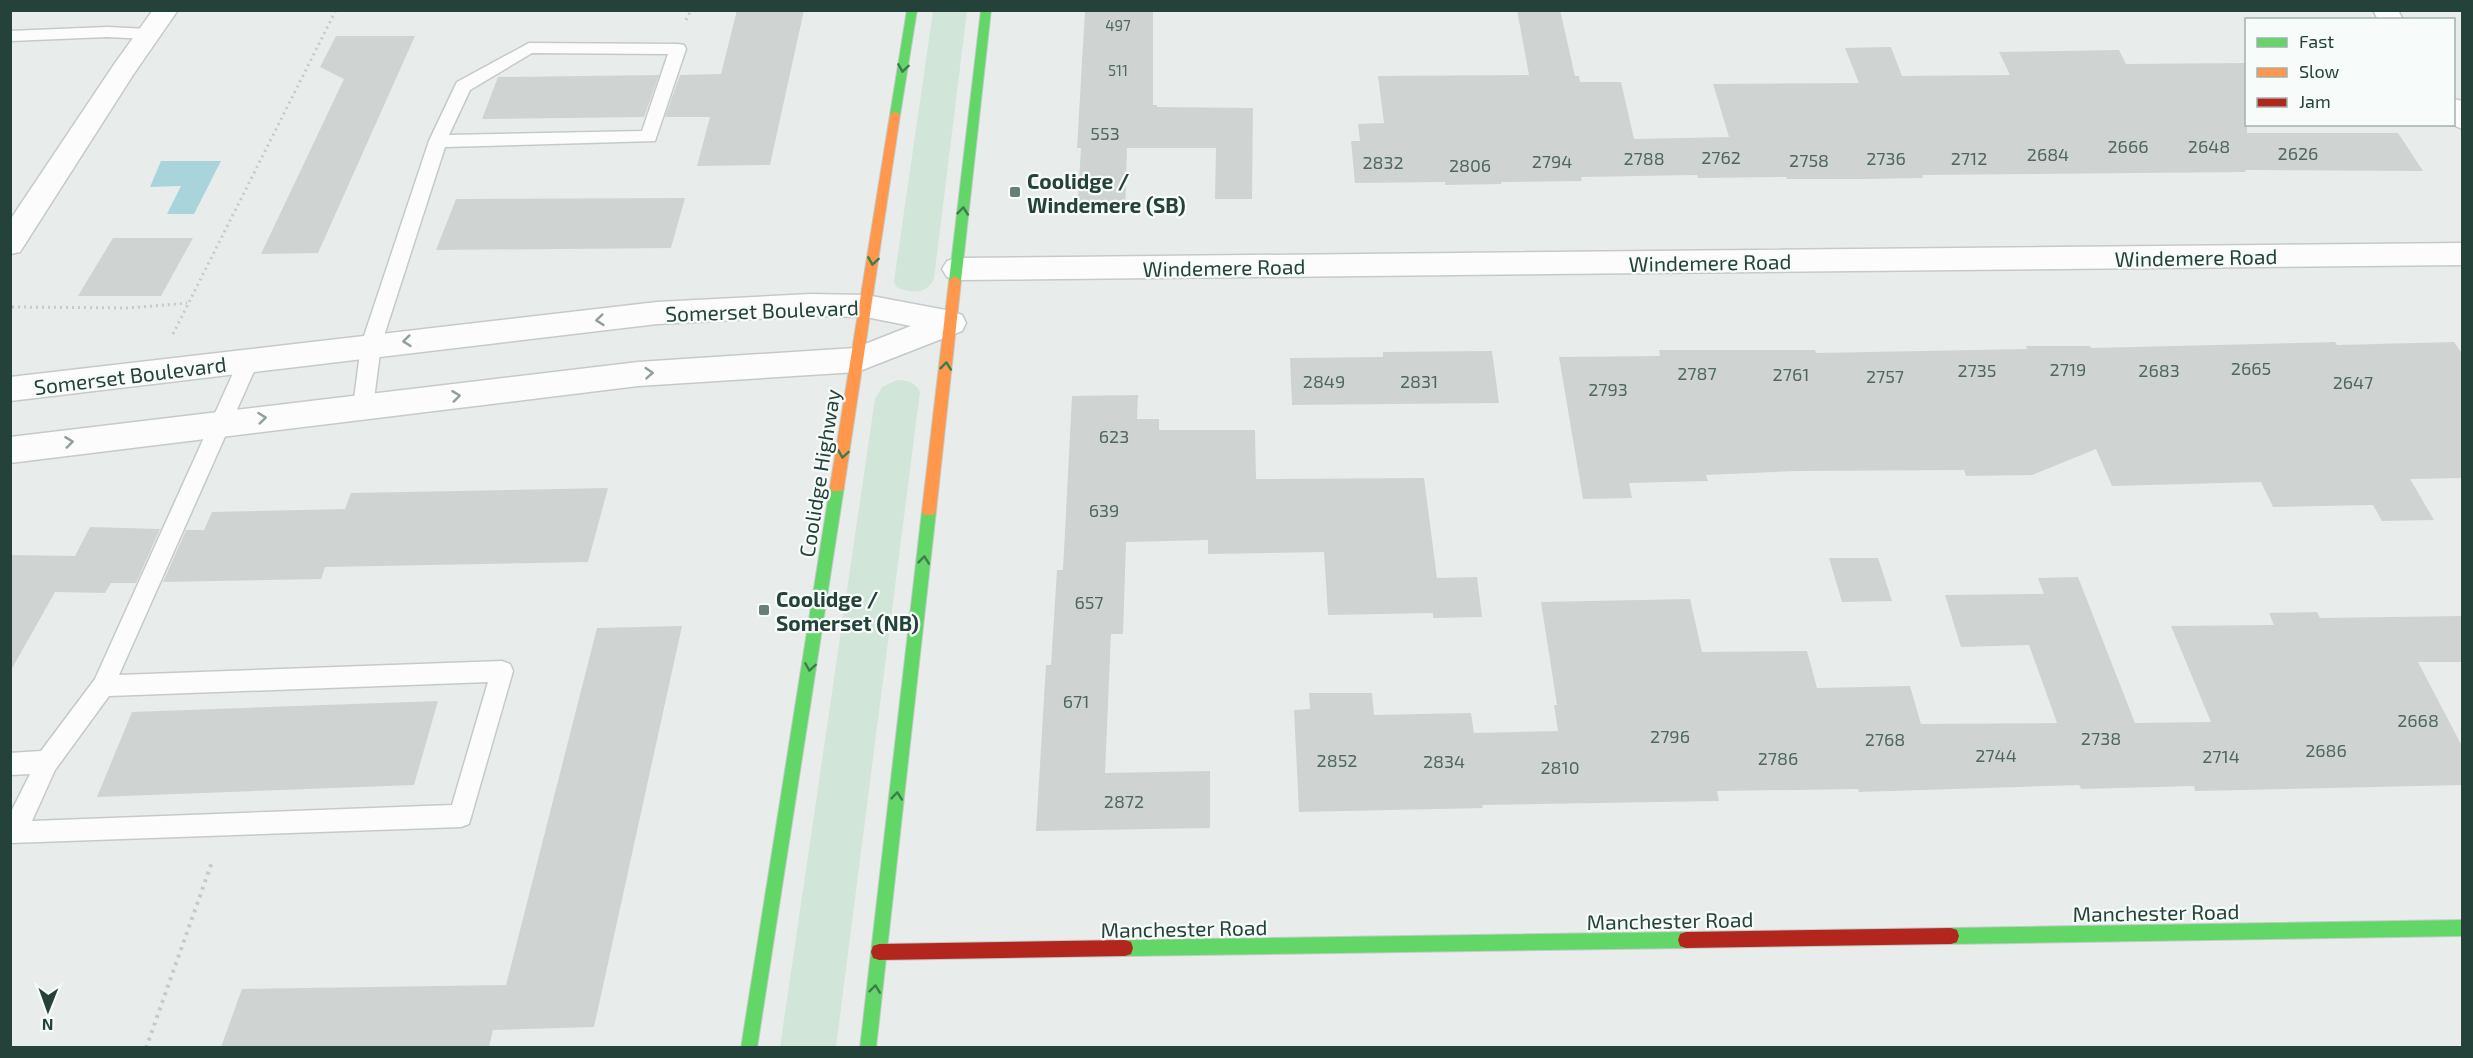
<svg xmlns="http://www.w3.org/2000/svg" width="2473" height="1058" viewBox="0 0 2473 1058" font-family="'Exo 2',sans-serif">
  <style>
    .green { fill: #d1e6d8 }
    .water { fill: #a9d4db }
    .building { fill: #cfd4d2 }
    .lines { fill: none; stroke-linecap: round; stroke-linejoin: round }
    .lane-casing { stroke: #c5cac8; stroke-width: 3 }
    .street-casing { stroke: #c5cac8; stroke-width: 3 }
    .fast-casing { stroke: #c3cbc8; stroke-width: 2 }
    .slow-casing { stroke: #c3cbc8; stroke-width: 2 }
    .jam-casing { stroke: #c3cbc8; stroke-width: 2 }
    .path-far1 { stroke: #c3ccca; stroke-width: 3; stroke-dasharray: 2 4; stroke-linecap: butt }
    .path { stroke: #c3ccca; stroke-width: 4; stroke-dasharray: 3 5; stroke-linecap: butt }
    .lane { fill: #fcfcfc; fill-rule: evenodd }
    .street { fill: #fcfcfc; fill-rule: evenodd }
    .fast { fill: #63d668; fill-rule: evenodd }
    .slow { fill: #ff974d; fill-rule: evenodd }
    .jam { fill: #b3261e; fill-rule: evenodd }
    .oneway { stroke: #3d7d4c }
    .oneway2 { stroke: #909f9b }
    .poi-dot { fill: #697e78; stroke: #f7fbf9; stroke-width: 2 }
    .labels { text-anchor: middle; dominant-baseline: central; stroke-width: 4.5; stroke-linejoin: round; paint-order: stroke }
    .far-number-label { font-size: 15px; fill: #506761 }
    .number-label { font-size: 18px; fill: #506761 }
    .poi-label { font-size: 21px; font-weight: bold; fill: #24423a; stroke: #f7fbf9; text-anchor: start }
    .street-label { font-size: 21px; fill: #24423a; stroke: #f7fbf9 }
  </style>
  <rect width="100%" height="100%" fill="#e8edeb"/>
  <g class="green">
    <path d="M 933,11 L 967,11 L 934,279 C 926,295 910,293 896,287 L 894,281 Z"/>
    <path d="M 897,380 C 908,381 915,381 920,392 L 836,1047 L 780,1047 L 875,399 L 882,387 Z"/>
  </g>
  <path class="water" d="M 161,161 L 221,161 L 194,214 L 167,214 L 181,186 L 150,187 Z"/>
  <g class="building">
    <path d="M 737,10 L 804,10 L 770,165 L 697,166 L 710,117 L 665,117 L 680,75 L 721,74 Z"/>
    <path d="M 1153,10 L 1153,105 L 1157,105 L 1157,107 L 1253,108 L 1252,199 L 1215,199 L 1216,148 L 1127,148 L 1125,214 L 1077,214 L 1081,148 L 1077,148 L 1085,11 Z"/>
    <path d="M 1517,10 L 1560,10 L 1575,76 L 1579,76 L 1580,82 L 1621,82 L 1634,139 L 1729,137 L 1713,84 L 1859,83 L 1845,48 L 1891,47 L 1902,76 L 2010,75 L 1999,52 L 2119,50 L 2126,64 L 2247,63 L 2247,133 L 2398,133 L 2423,171 L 2245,170 L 2246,172 L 1922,175 L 1923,178 L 1864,179 L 1787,179 L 1786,177 L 1698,178 L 1697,175 L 1581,177 L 1582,181 L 1501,182 L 1501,184 L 1445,185 L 1445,182 L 1355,183 L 1351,141 L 1360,141 L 1358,124 L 1384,123 L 1378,76 L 1529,75 Z"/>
    <path d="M 336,36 L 415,36 L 318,253 L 261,254 L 344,79 L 320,67 Z"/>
    <path d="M 659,75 L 644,117 L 482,119 L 498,77 Z"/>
    <path d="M 685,198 L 671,248 L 436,250 L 456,199 Z"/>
    <path d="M 113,238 L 193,238 L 161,296 L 78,296 Z"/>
    <path d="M 2335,342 L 2337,345 L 2454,342 L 2463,355 L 2463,478 L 2410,479 L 2434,520 L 2382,521 L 2373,505 L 2273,507 L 2261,482 L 2112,486 L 2096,449 L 2032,475 L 1966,476 L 1964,470 L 1797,471 L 1706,475 L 1708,481 L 1629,483 L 1632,498 L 1583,499 L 1559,357 L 1660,356 L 1659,350 L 1815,350 L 1816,353 L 2027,349 L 2026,346 L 2090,346 L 2091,348 Z"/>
    <path d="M 1492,351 L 1499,403 L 1292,405 L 1290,358 L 1383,357 L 1383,352 Z"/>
    <path d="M 1138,395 L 1137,419 L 1159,419 L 1159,430 L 1255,430 L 1256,479 L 1424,478 L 1437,578 L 1477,577 L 1482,617 L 1433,618 L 1433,613 L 1328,615 L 1324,552 L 1208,554 L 1208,540 L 1126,542 L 1123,634 L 1111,634 L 1105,773 L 1210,771 L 1210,828 L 1036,831 L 1046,665 L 1051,665 L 1057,570 L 1063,570 L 1072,396 Z"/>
    <path d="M 608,488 L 588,562 L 325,567 L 321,579 L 163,582 L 186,530 L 204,530 L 212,512 L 345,509 L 351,493 Z"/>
    <path d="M 90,527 L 160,529 L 136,583 L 111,583 L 105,593 L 55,592 L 10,672 L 10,555 L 75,556 Z"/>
    <path d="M 1829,558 L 1878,558 L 1892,601 L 1842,602 Z"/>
    <path d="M 2078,577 L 2135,723 L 2211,722 L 2171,626 L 2274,625 L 2269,613 L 2317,612 L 2320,618 L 2463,616 L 2463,662 L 2418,662 L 2463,748 L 2463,785 L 2195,791 L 2194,786 L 2081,789 L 2079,785 L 1859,792 L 1858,789 L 1717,791 L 1719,801 L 1482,805 L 1483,808 L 1299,812 L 1294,710 L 1310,709 L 1309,693 L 1372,693 L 1374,715 L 1471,713 L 1474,733 L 1558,731 L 1554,705 L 1557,705 L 1541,602 L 1690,599 L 1702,652 L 1807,651 L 1817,688 L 1910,686 L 1921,724 L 2057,723 L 2029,645 L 1961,647 L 1945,595 L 2044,594 L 2038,578 Z"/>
    <path d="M 682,626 L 594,1027 L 493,1030 L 489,1047 L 221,1047 L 242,989 L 506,985 L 597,628 Z"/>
    <path d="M 438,701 L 414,785 L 97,797 L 132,712 Z"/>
  </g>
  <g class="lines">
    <defs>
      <g id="lane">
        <path d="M 107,27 L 148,29 L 154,30 L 156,34 L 154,38 L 148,39 L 107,37 L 10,41 L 10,31 Z"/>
        <path d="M 529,43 L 678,44 L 684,45 L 686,49 L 655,141 L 445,147 L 381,345 L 373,407 L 370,413 L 363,415 L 356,413 L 353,407 L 361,345 L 429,141 L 455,86 L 457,82 ZM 532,53 L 668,54 L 642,131 L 449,135 L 470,90 Z"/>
        <path d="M 249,352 L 256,355 L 259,360 L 119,675 L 502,661 L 510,664 L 513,671 L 469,824 L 461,827 L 10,843 L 10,814 L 30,774 L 10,775 L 10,753 L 41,751 L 95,679 L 239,360 L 242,355 ZM 488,682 L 452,805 L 32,821 L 55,770 L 109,696 Z"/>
      </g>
      <g id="street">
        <path d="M 153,10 L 178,10 L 133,75 L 20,252 L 10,254 L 10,220 L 115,63 Z"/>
        <path d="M 2373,10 L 2398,10 L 2403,20 L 2378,20 Z"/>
        <path d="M 2454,99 L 2462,101 L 2462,129 L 2451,124 L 2454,124 Z"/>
        <path d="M 2462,243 L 2462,265 L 957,280 L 947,277 L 942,269 L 947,261 L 957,258 Z"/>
        <path d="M 810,294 L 866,295 L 951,311 L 962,315 L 966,323 L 962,331 L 857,372 L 638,386 L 10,463 L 10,437 L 638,362 L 855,348 L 911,326 L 866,317 L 810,316 L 657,324 L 10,401 L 10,377 L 657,302 Z"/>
      </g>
      <g id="fast">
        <path d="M 907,10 L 917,10 L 900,115 L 895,119 L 890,115 Z"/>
        <path d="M 981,10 L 991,10 L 961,281 L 955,286 L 949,281 Z"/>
        <path d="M 837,481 L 842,483 L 844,487 L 757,1048 L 741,1048 L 830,487 L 832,483 Z"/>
        <path d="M 929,505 L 934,507 L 936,511 L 876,1048 L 860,1048 L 922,511 L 924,507 Z"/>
        <path d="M 2462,920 L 2462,936 L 1951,944 L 1945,942 L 1943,936 L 1945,930 L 1951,928 Z"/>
        <path d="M 1686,932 L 1692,934 L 1694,940 L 1692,946 L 1686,948 L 1125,956 L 1119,954 L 1117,948 L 1119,942 L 1125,940 Z"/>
      </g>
      <g id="slow">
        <path d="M 895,111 L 900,115 L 844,487 L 842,491 L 832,491 L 830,487 L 890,115 Z"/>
        <path d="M 955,276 L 961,281 L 936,511 L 934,515 L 924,515 L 922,511 L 949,281 Z"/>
      </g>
      <g id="jam">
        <path d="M 1951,928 L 1957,930 L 1959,936 L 1957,942 L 1951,944 L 1686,948 L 1680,946 L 1678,940 L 1680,934 L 1686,932 Z"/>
        <path d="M 1125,940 L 1131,942 L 1133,948 L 1131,954 L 1125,956 L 879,960 L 873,958 L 871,952 L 873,946 L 879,944 Z"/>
      </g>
    </defs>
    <use href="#lane" class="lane-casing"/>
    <use href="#street" class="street-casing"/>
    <use href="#fast" class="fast-casing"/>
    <use href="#slow" class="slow-casing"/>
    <use href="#jam" class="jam-casing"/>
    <g class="path-far1">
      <path d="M 686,20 L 691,10"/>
      <path d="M 12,307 L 129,308 L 187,303"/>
      <path d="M 173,334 L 336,10"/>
    </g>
    <path class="path" d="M 146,1048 L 212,862"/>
    <use href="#lane" class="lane"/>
    <use href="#street" class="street"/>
    <use href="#fast" class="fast"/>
    <use href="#slow" class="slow"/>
    <use href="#jam" class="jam"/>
  </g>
  <defs><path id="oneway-chevron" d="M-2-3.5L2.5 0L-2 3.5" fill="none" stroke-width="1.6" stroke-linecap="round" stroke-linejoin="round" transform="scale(1.5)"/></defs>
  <g class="oneway">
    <use href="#oneway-chevron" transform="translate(903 68) rotate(99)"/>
    <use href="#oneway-chevron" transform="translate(963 211) rotate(-84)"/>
    <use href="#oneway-chevron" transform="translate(873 261) rotate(99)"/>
    <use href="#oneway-chevron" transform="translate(946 366) rotate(-84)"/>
    <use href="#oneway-chevron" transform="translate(843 454) rotate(99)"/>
    <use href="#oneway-chevron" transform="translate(924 560) rotate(-84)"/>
    <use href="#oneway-chevron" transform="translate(810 667) rotate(99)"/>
    <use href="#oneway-chevron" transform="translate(897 796) rotate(-84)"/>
    <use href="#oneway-chevron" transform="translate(875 989) rotate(-83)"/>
  </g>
  <g class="oneway2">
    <use href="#oneway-chevron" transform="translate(600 320) rotate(174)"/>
    <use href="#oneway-chevron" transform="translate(407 341) rotate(174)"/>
    <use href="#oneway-chevron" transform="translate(649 373) rotate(-4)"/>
    <use href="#oneway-chevron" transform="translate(456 396) rotate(-7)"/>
    <use href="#oneway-chevron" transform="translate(262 418) rotate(-6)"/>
    <use href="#oneway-chevron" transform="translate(69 442) rotate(-7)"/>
  </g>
  <g class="poi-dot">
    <rect x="1009" y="186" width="12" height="12" rx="3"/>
    <rect x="758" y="604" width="12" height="12" rx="3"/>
  </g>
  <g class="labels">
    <g class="far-number-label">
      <text x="1118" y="25">497</text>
      <text x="1118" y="70">511</text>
    </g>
    <g class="number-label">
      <text x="1105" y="133">553</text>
      <text x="2128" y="146">2666</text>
      <text x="2209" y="146">2648</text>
      <text x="2298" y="153">2626</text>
      <text x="2048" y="154">2684</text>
      <text x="1721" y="157">2762</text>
      <text x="1644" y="158">2788</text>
      <text x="1886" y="158">2736</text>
      <text x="1969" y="158">2712</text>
      <text x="1809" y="160">2758</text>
      <text x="1552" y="161">2794</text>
      <text x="1383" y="162">2832</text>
      <text x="1470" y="165">2806</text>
      <text x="2251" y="368">2665</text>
      <text x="2068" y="369">2719</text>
      <text x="1977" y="370">2735</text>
      <text x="2159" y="370">2683</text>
      <text x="1697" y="373">2787</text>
      <text x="1791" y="374">2761</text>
      <text x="1885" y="376">2757</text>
      <text x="1324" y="381">2849</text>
      <text x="1419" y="381">2831</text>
      <text x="2353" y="382">2647</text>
      <text x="1608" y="389">2793</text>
      <text x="1114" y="436">623</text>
      <text x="1104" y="510">639</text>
      <text x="1089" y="602">657</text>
      <text x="1076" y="701">671</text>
      <text x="2418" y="720">2668</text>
      <text x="1670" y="736">2796</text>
      <text x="2101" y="738">2738</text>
      <text x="1885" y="739">2768</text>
      <text x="2326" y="750">2686</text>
      <text x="1996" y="755">2744</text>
      <text x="2221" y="756">2714</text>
      <text x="1778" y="758">2786</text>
      <text x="1337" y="760">2852</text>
      <text x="1444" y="761">2834</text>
      <text x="1560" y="767">2810</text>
      <text x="1124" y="801">2872</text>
    </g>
    <g class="poi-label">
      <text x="1027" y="180">Coolidge /<tspan x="1027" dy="24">Windemere (SB)</tspan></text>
      <text x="776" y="598">Coolidge /<tspan x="776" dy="24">Somerset (NB)</tspan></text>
    </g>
    <g class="street-label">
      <text transform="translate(2196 257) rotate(-1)">Windemere Road</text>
      <text transform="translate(1710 262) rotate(-1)">Windemere Road</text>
      <text transform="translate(1224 267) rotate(-1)">Windemere Road</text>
      <text transform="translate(762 310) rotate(-2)">Somerset Boulevard</text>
      <text transform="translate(130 375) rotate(-7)">Somerset Boulevard</text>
      <text transform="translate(819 473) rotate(-81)">Coolidge Highway</text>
      <text transform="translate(2156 912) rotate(-1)">Manchester Road</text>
      <text transform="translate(1670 920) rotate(-1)">Manchester Road</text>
      <text transform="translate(1184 928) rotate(-1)">Manchester Road</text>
    </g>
  </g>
  <rect width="2473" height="1058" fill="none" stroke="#24423a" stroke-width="24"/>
  <rect x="2245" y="18" width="210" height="108" fill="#f7fbf9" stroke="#a3b1ad" stroke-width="1.5"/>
  <rect x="2257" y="38" width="30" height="9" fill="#63d668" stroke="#a3b1ad" stroke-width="1.5"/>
  <text x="2299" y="48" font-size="18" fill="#24423a">Fast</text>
  <rect x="2257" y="68" width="30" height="9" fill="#ff974d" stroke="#a3b1ad" stroke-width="1.5"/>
  <text x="2299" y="78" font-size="18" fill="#24423a">Slow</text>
  <rect x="2257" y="98" width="30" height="9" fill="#b3261e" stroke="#a3b1ad" stroke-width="1.5"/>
  <text x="2299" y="108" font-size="18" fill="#24423a">Jam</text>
  <g transform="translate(48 1010) rotate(181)" stroke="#f7fbf9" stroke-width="4.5" paint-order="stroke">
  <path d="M0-4.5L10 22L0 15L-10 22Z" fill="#24423a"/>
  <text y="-9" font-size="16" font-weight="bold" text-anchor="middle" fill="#24423a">N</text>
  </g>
</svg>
